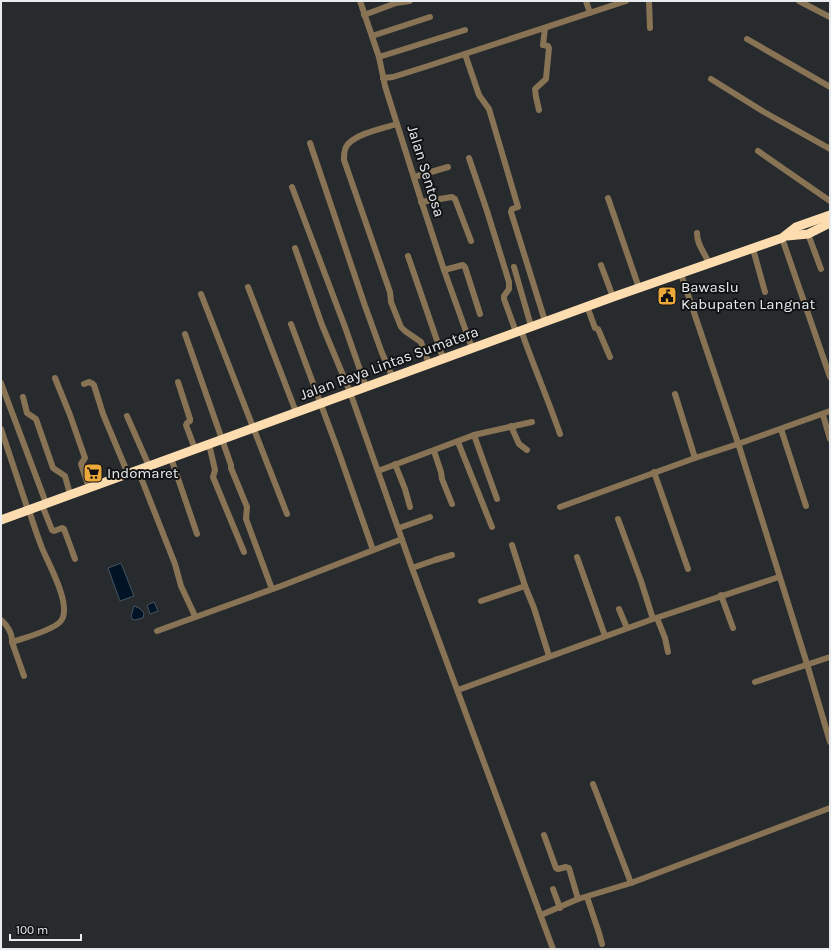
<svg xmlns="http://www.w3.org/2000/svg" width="831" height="950" viewBox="0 0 831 950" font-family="Karla,sans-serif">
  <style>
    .water { fill: #011426; stroke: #475562 }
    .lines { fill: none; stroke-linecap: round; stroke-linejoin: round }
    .minor { stroke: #897355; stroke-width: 6 }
    .highway { stroke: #fdddb0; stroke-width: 9 }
    .labels { text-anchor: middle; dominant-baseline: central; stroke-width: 4; stroke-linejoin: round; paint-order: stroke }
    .street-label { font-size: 15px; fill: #e9ecee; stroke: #121315 }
    .poi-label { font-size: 15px; fill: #e9ecee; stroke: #121315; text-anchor: start }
  </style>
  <rect width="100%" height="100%" fill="#272b2e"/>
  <g class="water">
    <path d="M 121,563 L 134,596 L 120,601 L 108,568 Z"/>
    <path d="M 154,602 L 158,611 L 150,614 L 147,605 Z"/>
    <path d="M 134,606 L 139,608 L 144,613 L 143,618 L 135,620 L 132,619 L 131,616 Z"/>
  </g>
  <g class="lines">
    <g class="minor">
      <path d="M 360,1 L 379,57 L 385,86 L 421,200 L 444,270 L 472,348"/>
      <path d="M 586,1 L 590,13"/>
      <path d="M 649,1 L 650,28"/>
      <path d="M 799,1 L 830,17"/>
      <path d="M 364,15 L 396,3 L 410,1"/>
      <path d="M 372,36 L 430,17"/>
      <path d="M 747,39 L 830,87"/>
      <path d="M 465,54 L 479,95 L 489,109 L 518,207 L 512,209 L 511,212 L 545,321"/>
      <path d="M 379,57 L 465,30"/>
      <path d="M 383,78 L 393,77 L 428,66 L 626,1"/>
      <path d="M 711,79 L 764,112 L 830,149"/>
      <path d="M 539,110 L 536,97 L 535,89 L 546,79 L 549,48 L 548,46 L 543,45 L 545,28"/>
      <path d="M 397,124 C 384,128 353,134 346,147 C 344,151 344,155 344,160 L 390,292 L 391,302 L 401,327 L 405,331 L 421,342 L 429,364"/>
      <path d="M 310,143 L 365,306 L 382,353 L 392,376"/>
      <path d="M 758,151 L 830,201"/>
      <path d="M 469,158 L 487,211 L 509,282 L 509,289 L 504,296 L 504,299 L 516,332"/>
      <path d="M 414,177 L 448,167"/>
      <path d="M 292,187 L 345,327 L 366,387"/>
      <path d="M 608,198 L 639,288"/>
      <path d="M 421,202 L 452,197 L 455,199 L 471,241"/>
      <path d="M 697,233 C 697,246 705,252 709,264"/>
      <path d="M 808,234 L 821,269"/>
      <path d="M 782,238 L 830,377"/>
      <path d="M 295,248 L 322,325 L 350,392 L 412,568 L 553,949"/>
      <path d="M 753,249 L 765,292"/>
      <path d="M 408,256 L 443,358"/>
      <path d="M 601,265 L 613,297"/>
      <path d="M 514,267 L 531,326"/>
      <path d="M 444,270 L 463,265 L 465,267 L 480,314"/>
      <path d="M 681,274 L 739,446 L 807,664 L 830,742"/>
      <path d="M 248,287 L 296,412"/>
      <path d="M 201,294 L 287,514"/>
      <path d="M 587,306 L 595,328 L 598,329 L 610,357"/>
      <path d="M 291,324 L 339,453 L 373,550"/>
      <path d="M 521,330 C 533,365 548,399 560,434"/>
      <path d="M 185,334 L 231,465 L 231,468 L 247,507 L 246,519 L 272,589"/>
      <path d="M 55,378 L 70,415 L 85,458 L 81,464 L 89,488"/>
      <path d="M 178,382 L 190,419 L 190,421 L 187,423 L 186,425 L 195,449"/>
      <path d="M 1,383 L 46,503"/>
      <path d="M 84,384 L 89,382 L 93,384 L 94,385 L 103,414 L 128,474"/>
      <path d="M 675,394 L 695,458"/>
      <path d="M 23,397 L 27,413 L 36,419 L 53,468 L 65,476 L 70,494"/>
      <path d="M 823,415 L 830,439"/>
      <path d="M 127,416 L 149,466"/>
      <path d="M 511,426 L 519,444 L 527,450"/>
      <path d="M 1,429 L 28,510"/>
      <path d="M 781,429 L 806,506"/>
      <path d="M 474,435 L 497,499"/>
      <path d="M 458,442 L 492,527"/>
      <path d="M 209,444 L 215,470 L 213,477 L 244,552"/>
      <path d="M 434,451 L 441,472 L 442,479 L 452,504"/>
      <path d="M 171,458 L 197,534"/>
      <path d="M 395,464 L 405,489 L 410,507"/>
      <path d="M 138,470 L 175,564 L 181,586 L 195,616"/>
      <path d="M 378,471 L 474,435 L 532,422"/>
      <path d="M 654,472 L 688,569"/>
      <path d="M 42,505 L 52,530 L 54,531 L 62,528 L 64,529 L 75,559"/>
      <path d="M 560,507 L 695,458 L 738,444 L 830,411"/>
      <path d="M 618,519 L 641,581 L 653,619"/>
      <path d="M 399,528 L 430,517"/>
      <path d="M 512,545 L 525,586"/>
      <path d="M 577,557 L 605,636"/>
      <path d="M 412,568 L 435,560 L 452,555"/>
      <path d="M 721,595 L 733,628"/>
      <path d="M 481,601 L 525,586 L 534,608 L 549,656"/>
      <path d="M 619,609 L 627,628"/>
      <path d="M 657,618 L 665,638 L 668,652"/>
      <path d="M 1,620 C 7,625 13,634 12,642 L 24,676"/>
      <path d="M 157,631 L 281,586 L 402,539"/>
      <path d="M 12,642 C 24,638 51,631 60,622 C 74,608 48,563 42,548 C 37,535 33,523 29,510"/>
      <path d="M 755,682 L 830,657"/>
      <path d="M 458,690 L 653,619 L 779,577"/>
      <path d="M 593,784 L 631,883"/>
      <path d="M 544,835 L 556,868 L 558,869 L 566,867 L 569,868 L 578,899"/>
      <path d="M 553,889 L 560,908"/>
      <path d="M 587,897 L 599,933 L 602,944"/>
      <path d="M 541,915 L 578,899 L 631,883 L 830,808"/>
    </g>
    <g class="highway">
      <path d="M 787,236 L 808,234 L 830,223"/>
      <path d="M 1,520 L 613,297 L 782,238 L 796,227 L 830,215"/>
    </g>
  </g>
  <defs>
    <symbol id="civic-square" viewBox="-11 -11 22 22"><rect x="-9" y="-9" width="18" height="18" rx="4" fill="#eca93a" stroke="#121315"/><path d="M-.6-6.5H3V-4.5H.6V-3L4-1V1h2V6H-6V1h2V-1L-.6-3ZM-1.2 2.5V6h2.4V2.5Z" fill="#111"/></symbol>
    <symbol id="supermarket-square" viewBox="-11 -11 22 22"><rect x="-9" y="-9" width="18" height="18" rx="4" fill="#eca93a" stroke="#121315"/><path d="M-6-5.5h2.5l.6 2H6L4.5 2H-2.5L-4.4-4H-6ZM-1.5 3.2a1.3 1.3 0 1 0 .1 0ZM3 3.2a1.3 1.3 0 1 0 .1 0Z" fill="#111"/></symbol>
  </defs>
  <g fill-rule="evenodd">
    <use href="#civic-square" x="656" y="285" width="22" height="22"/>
    <use href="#supermarket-square" x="82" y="462" width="22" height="22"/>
  </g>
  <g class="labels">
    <g class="street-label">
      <text transform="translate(426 171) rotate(73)">Jalan Sentosa</text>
      <text transform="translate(389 363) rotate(-20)">Jalan Raya Lintas Sumatera</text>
    </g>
    <g class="poi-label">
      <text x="681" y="287">Bawaslu<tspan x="681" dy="17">Kabupaten Langnat</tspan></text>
      <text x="107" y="473">Indomaret</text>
    </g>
  </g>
  <rect width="831" height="950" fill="none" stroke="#e9ecee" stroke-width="4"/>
  <path d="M10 934v6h71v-6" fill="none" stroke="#e9ecee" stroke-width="2"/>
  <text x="16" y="934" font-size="12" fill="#e9ecee" stroke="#121315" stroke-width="3" paint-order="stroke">100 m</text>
</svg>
